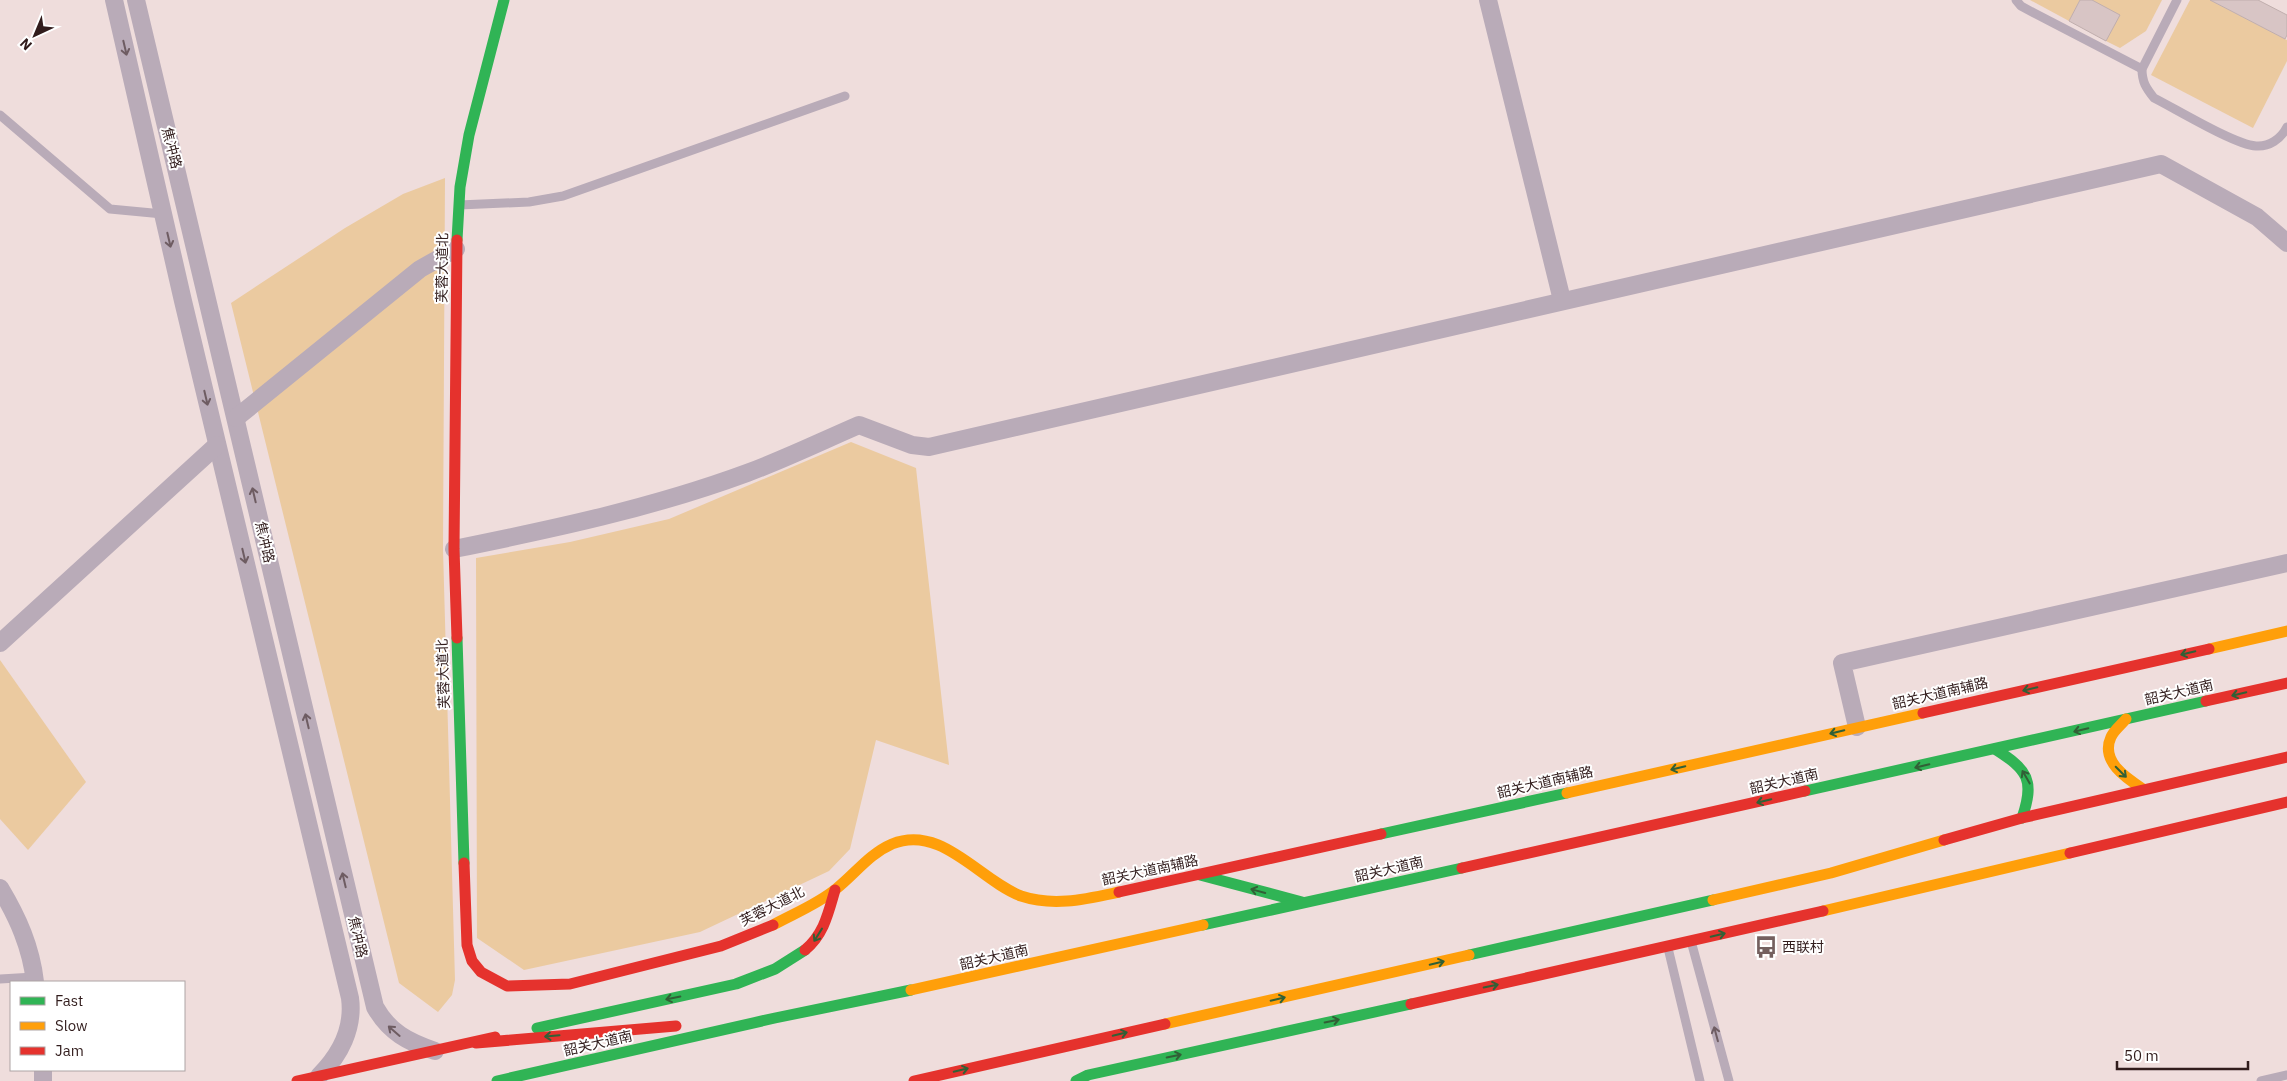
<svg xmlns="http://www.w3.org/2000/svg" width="2287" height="1081" viewBox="0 0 2287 1081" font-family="'IBM Plex Sans','Noto Sans SC',sans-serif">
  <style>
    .green { fill: #ebcaa0 }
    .building { fill: #d8c5c5; stroke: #c0aead }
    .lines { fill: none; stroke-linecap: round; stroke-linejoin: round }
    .lane { stroke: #b9abb8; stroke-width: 9 }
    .street { stroke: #b9abb8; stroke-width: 18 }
    .fast { stroke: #30b455; stroke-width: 11 }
    .slow { stroke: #ff9f0a; stroke-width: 11 }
    .jam { stroke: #e5322d; stroke-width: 11 }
    .oneway { stroke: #6e5c62 }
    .oneway2 { stroke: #316036 }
    .labels { text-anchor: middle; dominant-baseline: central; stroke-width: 4; stroke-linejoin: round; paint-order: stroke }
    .street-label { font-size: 14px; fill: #311c1c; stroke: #fff }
    .poi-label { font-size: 14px; fill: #311c1c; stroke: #fff; text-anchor: start }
  </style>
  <rect width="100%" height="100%" fill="#efdddc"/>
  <g class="green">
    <path d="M 2030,0 L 2080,0 L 2069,21 Z"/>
    <path d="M 2092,0 L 2162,0 L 2146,31 L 2120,48 L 2106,41 Z"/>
    <path d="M 2190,0 L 2210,0 L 2287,40 L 2287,61 L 2253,128 L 2151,75 Z"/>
    <path d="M 445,178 L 443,549 L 455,980 L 452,995 L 438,1012 L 399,983 L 231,303 L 345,228 L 403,194 Z"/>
    <path d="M 851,442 L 916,468 L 949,765 L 876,740 L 850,849 L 829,871 L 700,932 L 524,970 L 477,938 L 476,558 L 570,542 L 669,519 Z"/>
    <path d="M 0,660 L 86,782 L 28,850 L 0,819 Z"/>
  </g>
  <g class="building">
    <path d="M 2080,0 L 2092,0 L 2120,15 L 2106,41 L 2069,21 Z"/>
    <path d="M 2210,0 L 2258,0 L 2287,15 L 2287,35 L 2285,39 Z"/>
  </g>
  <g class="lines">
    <g class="lane">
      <path d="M 2016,0 L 2021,6 L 2034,13 L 2142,69"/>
      <path d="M 2177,0 L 2142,69 C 2142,82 2146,88 2154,98 C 2176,109 2235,145 2256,146 C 2269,147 2281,139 2287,127"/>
      <path d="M 0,115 L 110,209 L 163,214"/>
      <path d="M 459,205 L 529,202 L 563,196 L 845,96"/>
      <path d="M 1691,941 L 1729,1081"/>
      <path d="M 1668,948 L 1700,1081"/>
      <path d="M 0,979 L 34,977"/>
      <path d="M 2261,1081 L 2287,1075"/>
    </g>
    <g class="street">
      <path d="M 114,0 L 183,301 L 350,998 C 354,1028 340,1055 319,1076"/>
      <path d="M 136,0 L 375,1007 C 389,1032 408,1042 435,1051"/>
      <path d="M 1488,0 L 1562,300"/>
      <path d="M 236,418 L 420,269 L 456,249"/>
      <path d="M 454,549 C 553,529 652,508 747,473 C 785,459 822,441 859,425 L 912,445 L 929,447 L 2161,164 L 2257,217 L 2287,243"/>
      <path d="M 0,643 L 217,445"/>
      <path d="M 1857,727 L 1842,663 L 2287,563"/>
      <path d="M 0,888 C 18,918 31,947 35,982"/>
      <path d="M 43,1070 L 43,1081"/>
    </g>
    <g class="fast">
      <path d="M 457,240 L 460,187 L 469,135 L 504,0"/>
      <path d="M 457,638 L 464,863"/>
      <path d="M 1995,749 C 2028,770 2035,780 2022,818"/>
      <path d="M 1805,791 L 2206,701"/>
      <path d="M 1381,834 L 1567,793"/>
      <path d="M 1200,875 L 1302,902"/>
      <path d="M 1203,925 L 1462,868"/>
      <path d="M 1469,955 L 1713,900"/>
      <path d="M 537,1028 L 736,984 L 775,969 L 805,950"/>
      <path d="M 497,1081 L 775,1018 L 911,990"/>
      <path d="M 1076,1081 L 1088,1075 L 1411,1004"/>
    </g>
    <g class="slow">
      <path d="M 2209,649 L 2287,631"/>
      <path d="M 2126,719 C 2121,725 2114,730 2111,737 C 2100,761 2126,778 2143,789"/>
      <path d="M 1567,793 L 1923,713"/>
      <path d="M 1713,900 L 1831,873 L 1944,840"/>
      <path d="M 1823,911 L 2070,853"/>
      <path d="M 773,925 C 793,914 818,904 836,889 C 855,874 869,854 892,844 C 942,824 979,880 1021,896 C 1054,907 1086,899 1119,892"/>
      <path d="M 911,990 L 1203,925"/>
      <path d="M 1165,1024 L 1469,955"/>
    </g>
    <g class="jam">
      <path d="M 457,240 L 454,549 L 457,638"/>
      <path d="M 2206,701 L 2287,683"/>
      <path d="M 1923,713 L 2209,649"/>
      <path d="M 1944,840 L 2022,818 L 2287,757"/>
      <path d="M 2070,853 L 2287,802"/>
      <path d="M 464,863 L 467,945 L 472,961 L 481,972 L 507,986 L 570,984 L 721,946 L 773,925"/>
      <path d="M 1462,868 L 1805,791"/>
      <path d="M 1119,892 L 1381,834"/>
      <path d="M 805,950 C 824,934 828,914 835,890"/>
      <path d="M 1411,1004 L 1823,911"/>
      <path d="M 476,1043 L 676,1026"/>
      <path d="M 297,1081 L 495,1037"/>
      <path d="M 914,1081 L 1165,1024"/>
    </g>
  </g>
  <defs><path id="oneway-shaft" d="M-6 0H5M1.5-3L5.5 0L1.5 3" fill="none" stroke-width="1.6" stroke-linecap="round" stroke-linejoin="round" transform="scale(1.25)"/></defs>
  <g class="oneway">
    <use href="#oneway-shaft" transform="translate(125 48) rotate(77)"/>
    <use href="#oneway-shaft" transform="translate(169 240) rotate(77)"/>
    <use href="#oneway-shaft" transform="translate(206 398) rotate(77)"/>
    <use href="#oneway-shaft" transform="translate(254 495) rotate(-103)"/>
    <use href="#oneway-shaft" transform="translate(244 556) rotate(77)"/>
    <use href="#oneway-shaft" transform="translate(307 721) rotate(-103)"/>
    <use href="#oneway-shaft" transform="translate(344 880) rotate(-103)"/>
    <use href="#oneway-shaft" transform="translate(394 1031) rotate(-139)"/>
    <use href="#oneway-shaft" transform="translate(1716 1034) rotate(-105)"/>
  </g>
  <g class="oneway2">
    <use href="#oneway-shaft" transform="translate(2188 653) rotate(167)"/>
    <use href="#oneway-shaft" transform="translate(2030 689) rotate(167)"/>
    <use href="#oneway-shaft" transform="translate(2239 694) rotate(167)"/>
    <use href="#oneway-shaft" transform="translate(2081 730) rotate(167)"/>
    <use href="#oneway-shaft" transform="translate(1837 732) rotate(167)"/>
    <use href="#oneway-shaft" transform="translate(1922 766) rotate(167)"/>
    <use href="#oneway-shaft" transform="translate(1678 768) rotate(167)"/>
    <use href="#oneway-shaft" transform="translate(2121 772) rotate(45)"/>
    <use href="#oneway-shaft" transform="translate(2026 777) rotate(-120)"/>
    <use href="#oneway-shaft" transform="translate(1764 801) rotate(167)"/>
    <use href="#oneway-shaft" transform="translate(1258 891) rotate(-165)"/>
    <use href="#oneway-shaft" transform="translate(818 935) rotate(122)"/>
    <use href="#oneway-shaft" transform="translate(1718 935) rotate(-13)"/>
    <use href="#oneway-shaft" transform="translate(1437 963) rotate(-13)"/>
    <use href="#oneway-shaft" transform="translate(1491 986) rotate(-12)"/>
    <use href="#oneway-shaft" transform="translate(673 998) rotate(168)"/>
    <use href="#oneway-shaft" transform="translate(1278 999) rotate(-13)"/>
    <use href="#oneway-shaft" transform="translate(1332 1021) rotate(-12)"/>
    <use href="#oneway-shaft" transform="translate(1120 1034) rotate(-13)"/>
    <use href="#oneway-shaft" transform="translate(552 1036) rotate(175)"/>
    <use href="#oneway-shaft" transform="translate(1174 1056) rotate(-12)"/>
    <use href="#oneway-shaft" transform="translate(961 1070) rotate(-13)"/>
  </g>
  <defs>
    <symbol id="bus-bare" viewBox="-9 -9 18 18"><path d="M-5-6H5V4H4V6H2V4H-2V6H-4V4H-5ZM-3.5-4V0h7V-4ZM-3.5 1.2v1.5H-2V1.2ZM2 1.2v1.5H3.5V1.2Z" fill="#74605f" stroke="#fff" stroke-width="2.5" paint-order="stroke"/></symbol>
  </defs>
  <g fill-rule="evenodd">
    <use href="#bus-bare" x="1750" y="931" width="32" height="32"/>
  </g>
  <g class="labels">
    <g class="street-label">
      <text transform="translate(172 148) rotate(76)">焦冲路</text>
      <text transform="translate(442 268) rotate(-89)">芙蓉大道北</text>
      <text transform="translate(265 542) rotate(77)">焦冲路</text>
      <text transform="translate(443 674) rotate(-92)">芙蓉大道北</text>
      <text transform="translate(2179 692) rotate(-13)">韶关大道南</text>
      <text transform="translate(1940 693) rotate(-13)">韶关大道南辅路</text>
      <text transform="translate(1784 781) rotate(-13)">韶关大道南</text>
      <text transform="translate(1545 782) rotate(-13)">韶关大道南辅路</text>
      <text transform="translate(1389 869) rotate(-13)">韶关大道南</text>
      <text transform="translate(1150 870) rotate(-12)">韶关大道南辅路</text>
      <text transform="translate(772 906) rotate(-27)">芙蓉大道北</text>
      <text transform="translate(358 937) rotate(77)">焦冲路</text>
      <text transform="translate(994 957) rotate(-13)">韶关大道南</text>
      <text transform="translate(598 1043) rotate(-13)">韶关大道南</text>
    </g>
    <g class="poi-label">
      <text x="1782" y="947">西联村</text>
    </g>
  </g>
  <rect x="10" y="981" width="175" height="90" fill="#ffffff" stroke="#ada4a4"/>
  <rect x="20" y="997" width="25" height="8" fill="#30b455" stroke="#ada4a4"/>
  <text x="55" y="1006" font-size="15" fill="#311c1c">Fast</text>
  <rect x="20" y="1022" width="25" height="8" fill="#ff9f0a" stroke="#ada4a4"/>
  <text x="55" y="1031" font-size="15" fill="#311c1c">Slow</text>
  <rect x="20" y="1047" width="25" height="8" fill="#e5322d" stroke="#ada4a4"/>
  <text x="55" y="1056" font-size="15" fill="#311c1c">Jam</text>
  <g transform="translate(35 35) rotate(224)" stroke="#ffffff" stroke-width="4" paint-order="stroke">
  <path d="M0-4L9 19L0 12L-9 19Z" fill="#311c1c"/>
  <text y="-8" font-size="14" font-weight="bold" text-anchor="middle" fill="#311c1c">N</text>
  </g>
  <path d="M2117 1061v8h131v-8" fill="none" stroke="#311c1c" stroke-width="2.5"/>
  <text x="2124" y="1061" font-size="15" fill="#311c1c" stroke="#ffffff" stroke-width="4" paint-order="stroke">50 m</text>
</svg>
